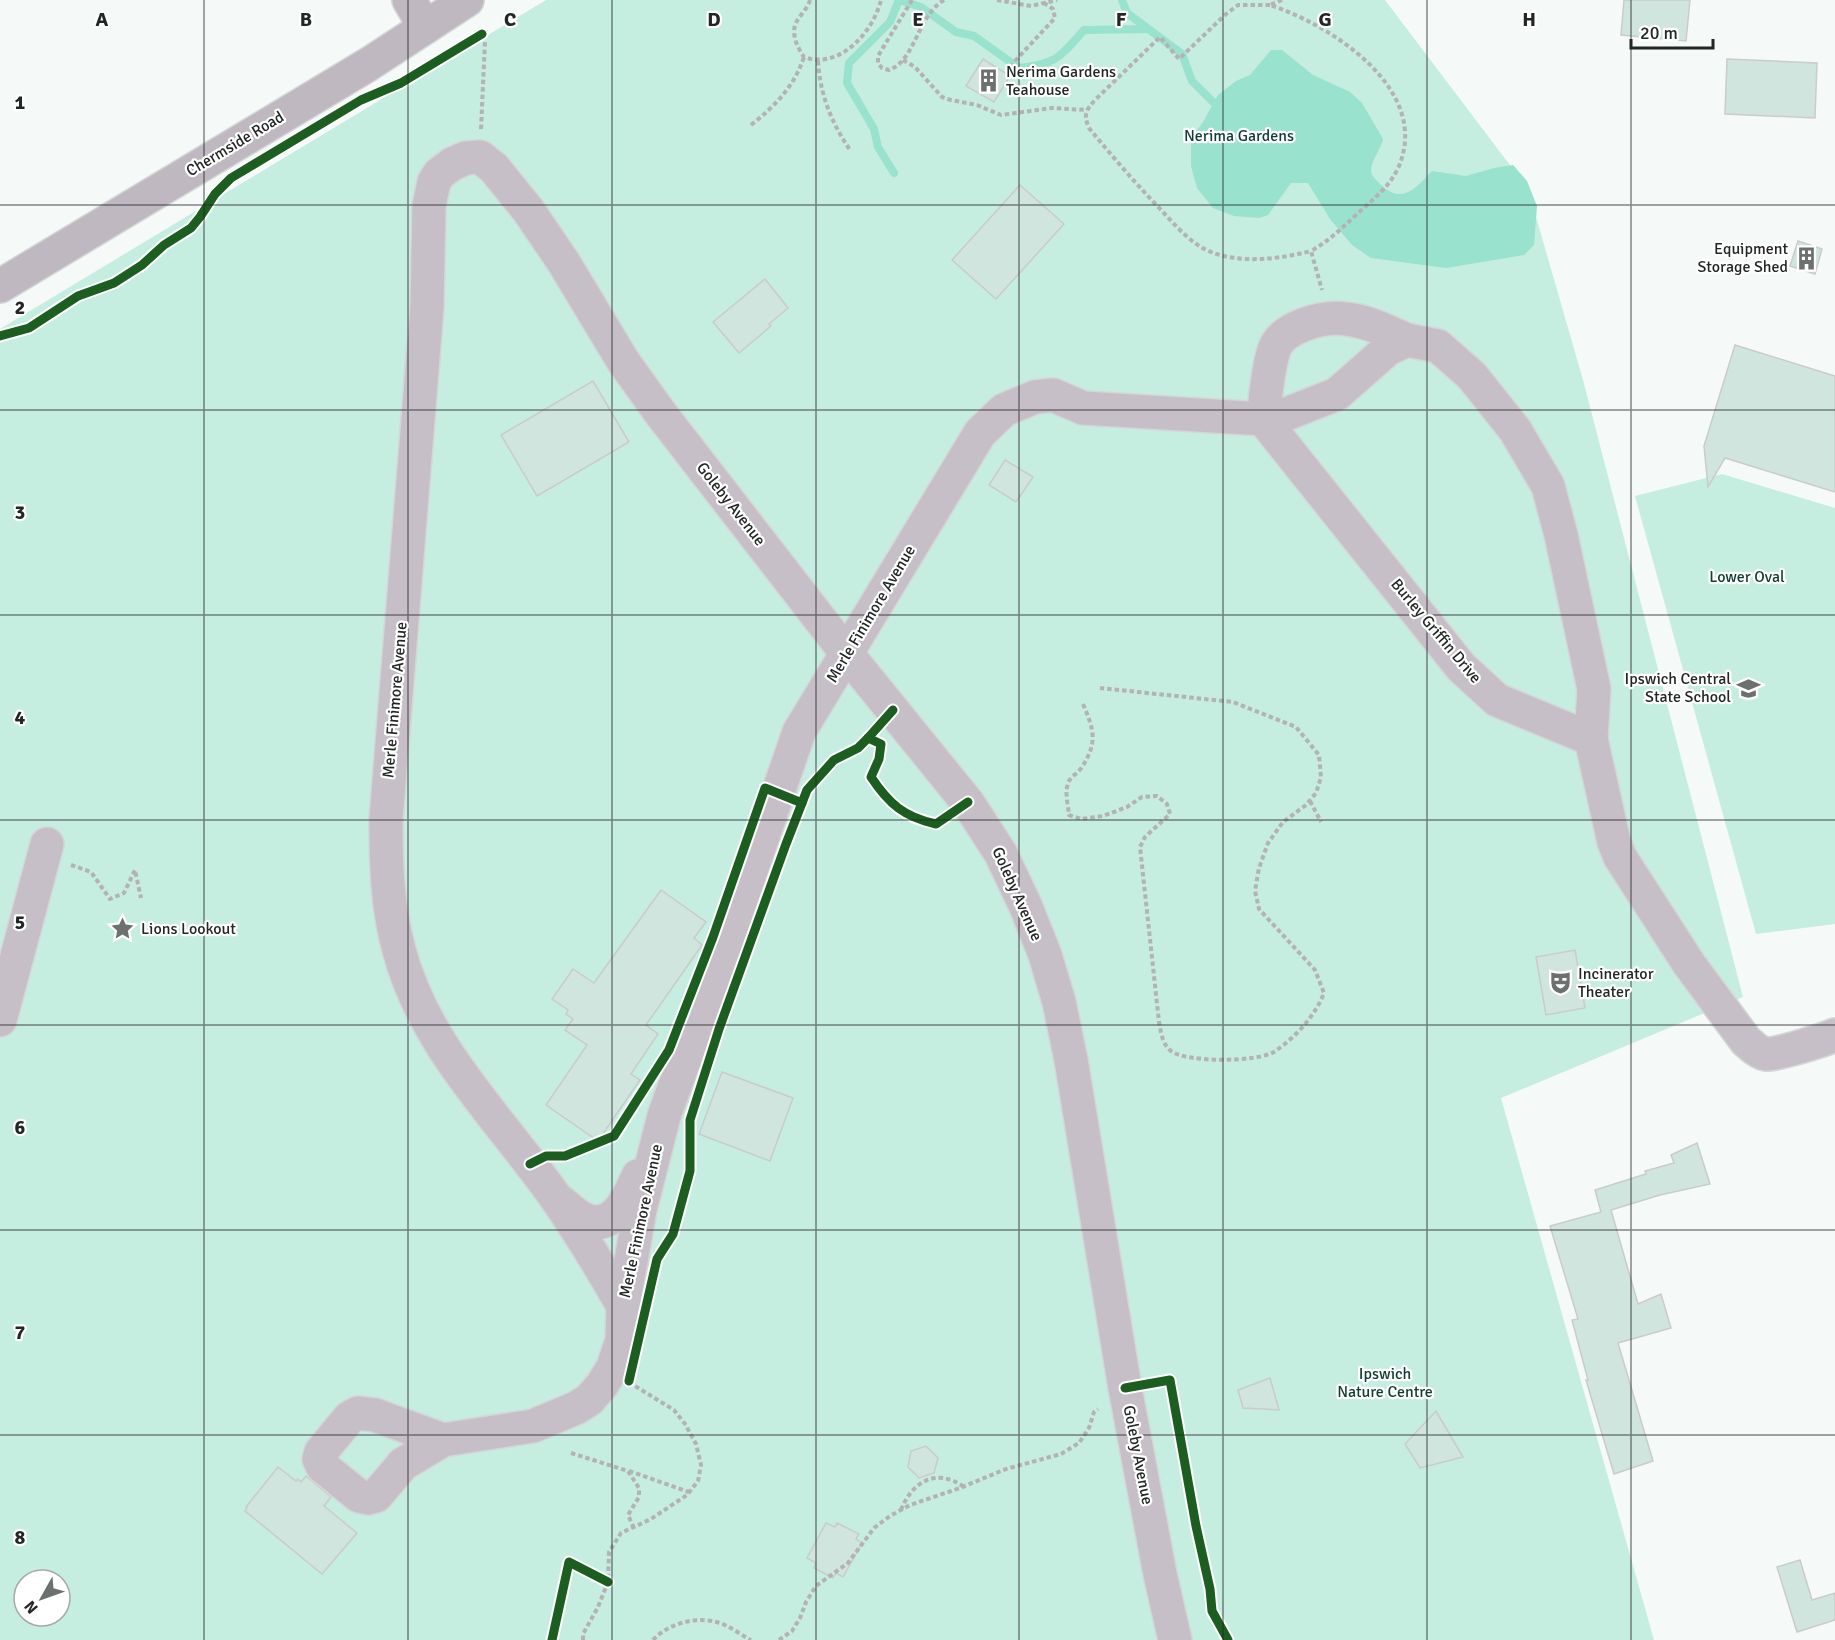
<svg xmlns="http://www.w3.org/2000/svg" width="1835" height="1640" viewBox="0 0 1835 1640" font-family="Signika,sans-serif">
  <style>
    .green { fill: #c5ede0; fill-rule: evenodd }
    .water { fill: #99e2cd }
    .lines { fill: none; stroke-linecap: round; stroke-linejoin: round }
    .stream { stroke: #99e2cd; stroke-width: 8 }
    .building { fill: #cfe5de; stroke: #c9cccb; stroke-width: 1.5 }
    .minor-casing { stroke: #d4d7d6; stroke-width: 36 }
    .major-casing { stroke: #d4d7d6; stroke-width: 36 }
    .path { stroke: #b4b2b5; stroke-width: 4; stroke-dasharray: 4.5 3; stroke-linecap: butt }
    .minor { stroke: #c7bfc8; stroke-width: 33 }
    .major { stroke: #bfb8c0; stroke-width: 33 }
    .cycleway-casing { stroke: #fff; stroke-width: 13 }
    .cycleway { stroke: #1b5e20; stroke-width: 9 }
    .grid { fill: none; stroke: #222624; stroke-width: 1.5; stroke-opacity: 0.55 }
    .labels { text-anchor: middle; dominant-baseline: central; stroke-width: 4.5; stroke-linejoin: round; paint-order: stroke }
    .poi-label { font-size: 16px; fill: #222624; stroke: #fff; text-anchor: start }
    .park-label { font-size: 16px; fill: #0e3c31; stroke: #fff }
    .street-label { font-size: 16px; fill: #222624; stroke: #fff }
    .grid-label { font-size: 20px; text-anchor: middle; font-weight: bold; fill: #222624; stroke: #fff; stroke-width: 4.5; stroke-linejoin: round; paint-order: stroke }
  </style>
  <rect width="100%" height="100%" fill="#f5faf8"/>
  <g class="green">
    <path d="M 546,0 L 1385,0 L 1528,189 L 1583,380 L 1743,997 L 1501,1098 L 1654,1640 L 0,1640 L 0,329 ZM 24,1580 L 60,1580 L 60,1616 L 24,1616 Z"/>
    <path d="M 1722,474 L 1835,508 L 1835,924 L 1756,934 L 1635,496 Z"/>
  </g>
  <path class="water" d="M 1271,50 L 1282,50 L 1313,75 L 1350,92 L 1362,103 L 1383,139 C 1381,149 1371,161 1371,170 C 1371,177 1377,180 1381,185 C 1403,205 1416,188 1432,171 L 1466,176 L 1494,168 L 1513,165 L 1527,181 L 1537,206 L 1534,245 L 1524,255 L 1446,268 L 1371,258 L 1352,245 L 1330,219 L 1308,183 L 1291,183 L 1268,215 L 1259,218 L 1234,216 L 1213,208 L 1197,188 L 1191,166 L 1191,139 L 1203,122 L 1218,95 L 1236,81 L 1250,75 Z"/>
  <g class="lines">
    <g class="stream">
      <path d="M 899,0 L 921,7 L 956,32 L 974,36 L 1019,68 C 1057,64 1060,57 1084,30 L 1147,29"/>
      <path d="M 1122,0 L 1127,13 L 1182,54 L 1192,81 L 1214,103"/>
      <path d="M 894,173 L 878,147 L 874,129 L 847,83 L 849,63 L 890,22 L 899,0"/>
    </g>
  </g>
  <g class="building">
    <path d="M 1624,0 L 1690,0 L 1686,41 L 1621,35 Z"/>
    <path d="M 983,59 L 1010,76 L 994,102 L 966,86 Z"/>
    <path d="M 1727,59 L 1817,63 L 1815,118 L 1725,114 Z"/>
    <path d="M 1020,185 L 1064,224 L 996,299 L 952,260 Z"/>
    <path d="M 1798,241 L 1822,249 L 1815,274 L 1790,266 Z"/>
    <path d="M 765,279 L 788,308 L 769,324 L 771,326 L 739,353 L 713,322 Z"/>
    <path d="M 1735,345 L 1835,376 L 1835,492 L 1725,458 L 1708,487 L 1704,446 Z"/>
    <path d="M 593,381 L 629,442 L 537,496 L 501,435 Z"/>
    <path d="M 1005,460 L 1033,477 L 1016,502 L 989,485 Z"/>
    <path d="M 661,890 L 706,922 L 694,938 L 702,945 L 646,1025 L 658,1034 L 631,1074 L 640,1080 L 598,1141 L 546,1105 L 587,1045 L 565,1030 L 573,1019 L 566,1014 L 568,1010 L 552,999 L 573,969 L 594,983 Z"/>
    <path d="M 1575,950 L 1585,1008 L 1546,1015 L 1536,957 Z"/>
    <path d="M 722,1072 L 793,1098 L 770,1161 L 699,1134 Z"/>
    <path d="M 1697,1143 L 1710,1184 L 1660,1195 L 1611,1210 L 1638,1304 L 1661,1294 L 1671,1328 L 1618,1343 L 1653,1461 L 1614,1474 L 1586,1380 L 1588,1380 L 1572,1320 L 1578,1319 L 1550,1226 L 1601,1212 L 1595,1190 L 1646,1174 L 1645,1171 L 1674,1163 L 1671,1155 Z"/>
    <path d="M 1270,1378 L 1279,1410 L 1243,1408 L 1238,1390 Z"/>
    <path d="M 1436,1411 L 1463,1457 L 1420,1468 L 1405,1444 Z"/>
    <path d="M 926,1446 L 938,1458 L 934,1473 L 919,1478 L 908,1467 L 911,1451 Z"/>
    <path d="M 278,1467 L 296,1481 L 298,1479 L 301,1482 L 306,1476 L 331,1497 L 324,1506 L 357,1533 L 322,1574 L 245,1511 L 247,1508 L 246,1507 Z"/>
    <path d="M 826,1523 L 835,1527 L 837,1523 L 859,1534 L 856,1539 L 862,1543 L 843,1577 L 836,1573 L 833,1578 L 814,1568 L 816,1563 L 807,1558 Z"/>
    <path d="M 1800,1560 L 1812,1600 L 1835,1593 L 1835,1620 L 1797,1632 L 1777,1567 Z"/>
  </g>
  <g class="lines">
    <defs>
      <g id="minor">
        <path d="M 1263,419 L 1461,667 L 1497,700 L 1591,739 L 1614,842 L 1620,857 L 1689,964 L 1746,1041 C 1752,1046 1759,1053 1766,1054 C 1776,1055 1824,1040 1835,1035"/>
        <path d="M 1263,419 C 1266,397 1267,371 1274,350 C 1282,326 1324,316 1346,319 C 1368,321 1388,332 1407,340"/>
        <path d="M 0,1020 L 47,844"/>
        <path d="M 561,1202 C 570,1209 578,1218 589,1221 C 616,1229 630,1194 638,1176"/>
        <path d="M 623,1306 C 602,1269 580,1233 556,1198 C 499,1117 425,1048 399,950 C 387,907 386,863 386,819 L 427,307 L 429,206 L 434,182 L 439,174 L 452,164 L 466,158 L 480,157 L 494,168 L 528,210 L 564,263 L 623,361 L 661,414 L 847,654 L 968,803 L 1001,854 L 1026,907 L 1045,955 L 1059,1002 L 1071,1060 L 1125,1388 L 1160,1574 L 1175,1640"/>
        <path d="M 443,1440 L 375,1415 L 358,1413 L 349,1418 L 321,1452 L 319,1459 L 323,1467 L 359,1496 L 368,1498 L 376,1496 L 403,1464 L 443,1440 L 533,1426 L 576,1408 L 589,1400 L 602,1385 L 613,1367 L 622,1340 L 623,1306 L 640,1210 L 664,1116 L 708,995 L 799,732 L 980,433 L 1004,410 L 1035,397 L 1053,395 L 1083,408 L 1263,419 L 1284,415 L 1337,394 L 1388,349 L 1407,340 L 1438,346 L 1472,376 L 1515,430 L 1548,486 L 1561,535 L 1594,689 L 1591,739"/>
      </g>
      <g id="major">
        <path d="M 409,0 L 425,27"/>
        <path d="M 0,286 L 369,64 L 467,0"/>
      </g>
    </defs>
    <use href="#minor" class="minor-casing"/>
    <use href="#major" class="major-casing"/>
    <g class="path">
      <path d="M 810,0 C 808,8 801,14 797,21 C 790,32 797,47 804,57 C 840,70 873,32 881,0"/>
      <path d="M 912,0 L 878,56 L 878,63 L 882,68 L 889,70 C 916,60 917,16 944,0"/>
      <path d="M 997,0 L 1031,6 L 1057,0"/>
      <path d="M 1282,0 L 1270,5 C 1331,25 1431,89 1399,166 C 1390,187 1373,199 1357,214 C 1342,228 1329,241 1311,251 L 1322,290"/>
      <path d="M 1270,5 L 1238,5 L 1226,14 L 1179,59 L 1160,37 L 1096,99 C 1086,110 1083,114 1089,128 C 1112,156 1136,184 1162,211 C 1176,226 1191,244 1211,252 C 1241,264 1280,259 1311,251"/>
      <path d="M 903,60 L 915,67 L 942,97 L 951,100 L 977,105 L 1001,115 L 1052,108 L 1086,110"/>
      <path d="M 818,61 C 820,94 831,122 850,150"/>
      <path d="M 1007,74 L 1015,61 L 1055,18 L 1053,9 L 1044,3"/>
      <path d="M 751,125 C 775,106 794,87 804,57"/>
      <path d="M 481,129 L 485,41 L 482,34"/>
      <path d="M 1083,704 C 1094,730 1098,742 1082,767 C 1079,772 1072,776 1069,781 C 1064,791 1068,804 1069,815 L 1081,819 L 1103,816 L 1127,807 L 1142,797 L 1157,796 L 1167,804 L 1170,814 L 1145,837 L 1140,847 L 1159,1022 C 1161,1032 1162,1044 1171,1051 C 1187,1063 1257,1062 1274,1052 C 1295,1038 1315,1016 1324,993 L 1315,970 L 1259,909 L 1255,891 L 1259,868 L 1268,843 L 1283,822 L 1306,805 L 1316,793 L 1321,777 L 1319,755 L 1296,727 L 1233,702 L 1100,688"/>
      <path d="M 1310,801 L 1321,822"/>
      <path d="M 71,865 L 91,872 L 110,899 L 124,893 L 135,870 L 141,898"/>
      <path d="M 571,1453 L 628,1471 L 639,1488 L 639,1497 L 628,1515 L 633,1526"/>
      <path d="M 629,1471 L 689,1492"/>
      <path d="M 901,1510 C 912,1482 936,1467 964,1487"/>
      <path d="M 583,1640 L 583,1634 L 598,1607 L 608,1582 L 609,1552 L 621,1533 L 651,1519 L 687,1495 L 698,1481 L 701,1465 L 696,1444 L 685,1424 L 674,1410 L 635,1386"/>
      <path d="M 653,1640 C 671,1621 703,1614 727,1626 C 735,1630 743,1636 751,1640"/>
      <path d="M 779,1640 L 792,1631 L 800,1618 L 806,1602 L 816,1586 L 848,1563 L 874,1528 L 890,1516 L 910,1505 L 960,1488 L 1006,1469 L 1061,1454 L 1079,1443 L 1089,1428 L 1094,1412 L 1098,1409"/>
    </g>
    <use href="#minor" class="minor"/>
    <use href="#major" class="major"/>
    <defs>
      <g id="cycleway">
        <path d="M 0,336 L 29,328 L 78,296 L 114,283 L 142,265 L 164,245 L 191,228 L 200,217 L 215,194 L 231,178 L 361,100 L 401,83 L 482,34"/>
        <path d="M 893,710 L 868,738 L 881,744 L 879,759 L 871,777 C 889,804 904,817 936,824 L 968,802"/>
        <path d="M 530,1164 L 546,1156 L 565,1156 L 614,1136 L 669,1050 L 713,937 L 765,788 L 802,803"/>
        <path d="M 629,1381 L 657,1259 L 673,1234 L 690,1171 L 690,1120 L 719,1029 L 786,844 L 807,790 L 834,760 L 858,748 L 868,738"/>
        <path d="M 1125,1388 L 1170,1380 L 1196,1526 L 1210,1589 L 1212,1611 L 1228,1640"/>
        <path d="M 552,1640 L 569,1562 L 608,1582"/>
      </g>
    </defs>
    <use href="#cycleway" class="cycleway-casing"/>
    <use href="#cycleway" class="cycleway"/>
  </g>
  <path class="grid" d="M 204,0 L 204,1640M 408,0 L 408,1640M 612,0 L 612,1640M 816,0 L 816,1640M 1019,0 L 1019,1640M 1223,0 L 1223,1640M 1427,0 L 1427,1640M 1631,0 L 1631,1640M 0,205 L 1835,205M 0,410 L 1835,410M 0,615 L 1835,615M 0,820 L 1835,820M 0,1025 L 1835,1025M 0,1230 L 1835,1230M 0,1435 L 1835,1435"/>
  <defs>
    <symbol id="building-bare" viewBox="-9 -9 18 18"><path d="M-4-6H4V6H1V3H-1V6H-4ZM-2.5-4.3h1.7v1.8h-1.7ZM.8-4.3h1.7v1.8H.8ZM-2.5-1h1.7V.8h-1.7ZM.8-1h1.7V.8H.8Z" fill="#6c706e" stroke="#fff" stroke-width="2.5" paint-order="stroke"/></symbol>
    <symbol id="school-bare" viewBox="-9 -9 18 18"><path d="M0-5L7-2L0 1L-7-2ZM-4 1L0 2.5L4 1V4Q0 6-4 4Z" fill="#6c706e" stroke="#fff" stroke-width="2.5" paint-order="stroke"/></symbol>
    <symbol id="sight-bare" viewBox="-9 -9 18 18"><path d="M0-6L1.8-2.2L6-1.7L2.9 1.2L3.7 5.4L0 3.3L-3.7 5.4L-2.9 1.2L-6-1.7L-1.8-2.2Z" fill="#6c706e" stroke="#fff" stroke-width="2.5" paint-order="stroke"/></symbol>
    <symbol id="theatre-bare" viewBox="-9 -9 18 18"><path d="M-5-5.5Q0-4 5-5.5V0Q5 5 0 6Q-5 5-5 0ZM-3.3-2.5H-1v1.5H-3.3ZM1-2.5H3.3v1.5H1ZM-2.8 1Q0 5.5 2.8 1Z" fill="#6c706e" stroke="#fff" stroke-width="2.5" paint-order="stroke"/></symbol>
  </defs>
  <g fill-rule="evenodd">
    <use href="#building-bare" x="972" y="64" width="33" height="33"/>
    <use href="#building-bare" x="1790" y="242" width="33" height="33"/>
    <use href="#school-bare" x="1732" y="672" width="33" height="33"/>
    <use href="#sight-bare" x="106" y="912" width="33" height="33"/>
    <use href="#theatre-bare" x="1544" y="966" width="33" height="33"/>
  </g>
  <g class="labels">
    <g class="poi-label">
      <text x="1006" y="72">Nerima Gardens<tspan x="1006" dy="18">Teahouse</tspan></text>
      <text x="1788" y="249" text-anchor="end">Equipment<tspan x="1788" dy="18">Storage Shed</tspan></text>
      <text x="1731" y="679" text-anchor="end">Ipswich Central<tspan x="1731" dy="18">State School</tspan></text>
      <text x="141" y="929">Lions Lookout</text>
      <text x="1578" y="974">Incinerator<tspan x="1578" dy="18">Theater</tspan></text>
    </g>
    <g class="park-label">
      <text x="1239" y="136">Nerima Gardens</text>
      <text x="1747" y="577">Lower Oval</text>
      <text x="1385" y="1374">Ipswich<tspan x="1385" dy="18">Nature Centre</tspan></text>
    </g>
    <g class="street-label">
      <text transform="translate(235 144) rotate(-31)">Chermside Road</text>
      <text transform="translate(731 504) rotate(52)">Goleby Avenue</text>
      <text transform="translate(871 614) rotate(-59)">Merle Finimore Avenue</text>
      <text transform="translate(1436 631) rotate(50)">Burley Griffin Drive</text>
      <text transform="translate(395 700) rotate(-85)">Merle Finimore Avenue</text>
      <text transform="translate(1017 894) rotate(66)">Goleby Avenue</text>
      <text transform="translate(641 1221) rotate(-78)">Merle Finimore Avenue</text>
      <text transform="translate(1138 1455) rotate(79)">Goleby Avenue</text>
    </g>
  </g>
  <g class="grid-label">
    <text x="102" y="26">A</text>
    <text x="306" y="26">B</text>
    <text x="510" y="26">C</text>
    <text x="714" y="26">D</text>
    <text x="918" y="26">E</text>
    <text x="1121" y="26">F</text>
    <text x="1325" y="26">G</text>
    <text x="1529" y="26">H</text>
    <text x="20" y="109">1</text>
    <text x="20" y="314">2</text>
    <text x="20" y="519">3</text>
    <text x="20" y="724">4</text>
    <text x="20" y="929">5</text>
    <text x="20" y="1134">6</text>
    <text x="20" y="1339">7</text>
    <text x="20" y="1544">8</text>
  </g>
  <g transform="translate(42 1598) rotate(230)"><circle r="28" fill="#ffffff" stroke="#a7a8a7" stroke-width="1.5"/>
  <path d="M0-4.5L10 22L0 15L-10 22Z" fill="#6c706e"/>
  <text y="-9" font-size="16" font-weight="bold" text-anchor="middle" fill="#222624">N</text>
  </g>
  <path d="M1631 39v9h82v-9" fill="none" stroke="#222624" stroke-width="3"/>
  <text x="1640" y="39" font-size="18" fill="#222624" stroke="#ffffff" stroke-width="4.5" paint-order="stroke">20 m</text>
</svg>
